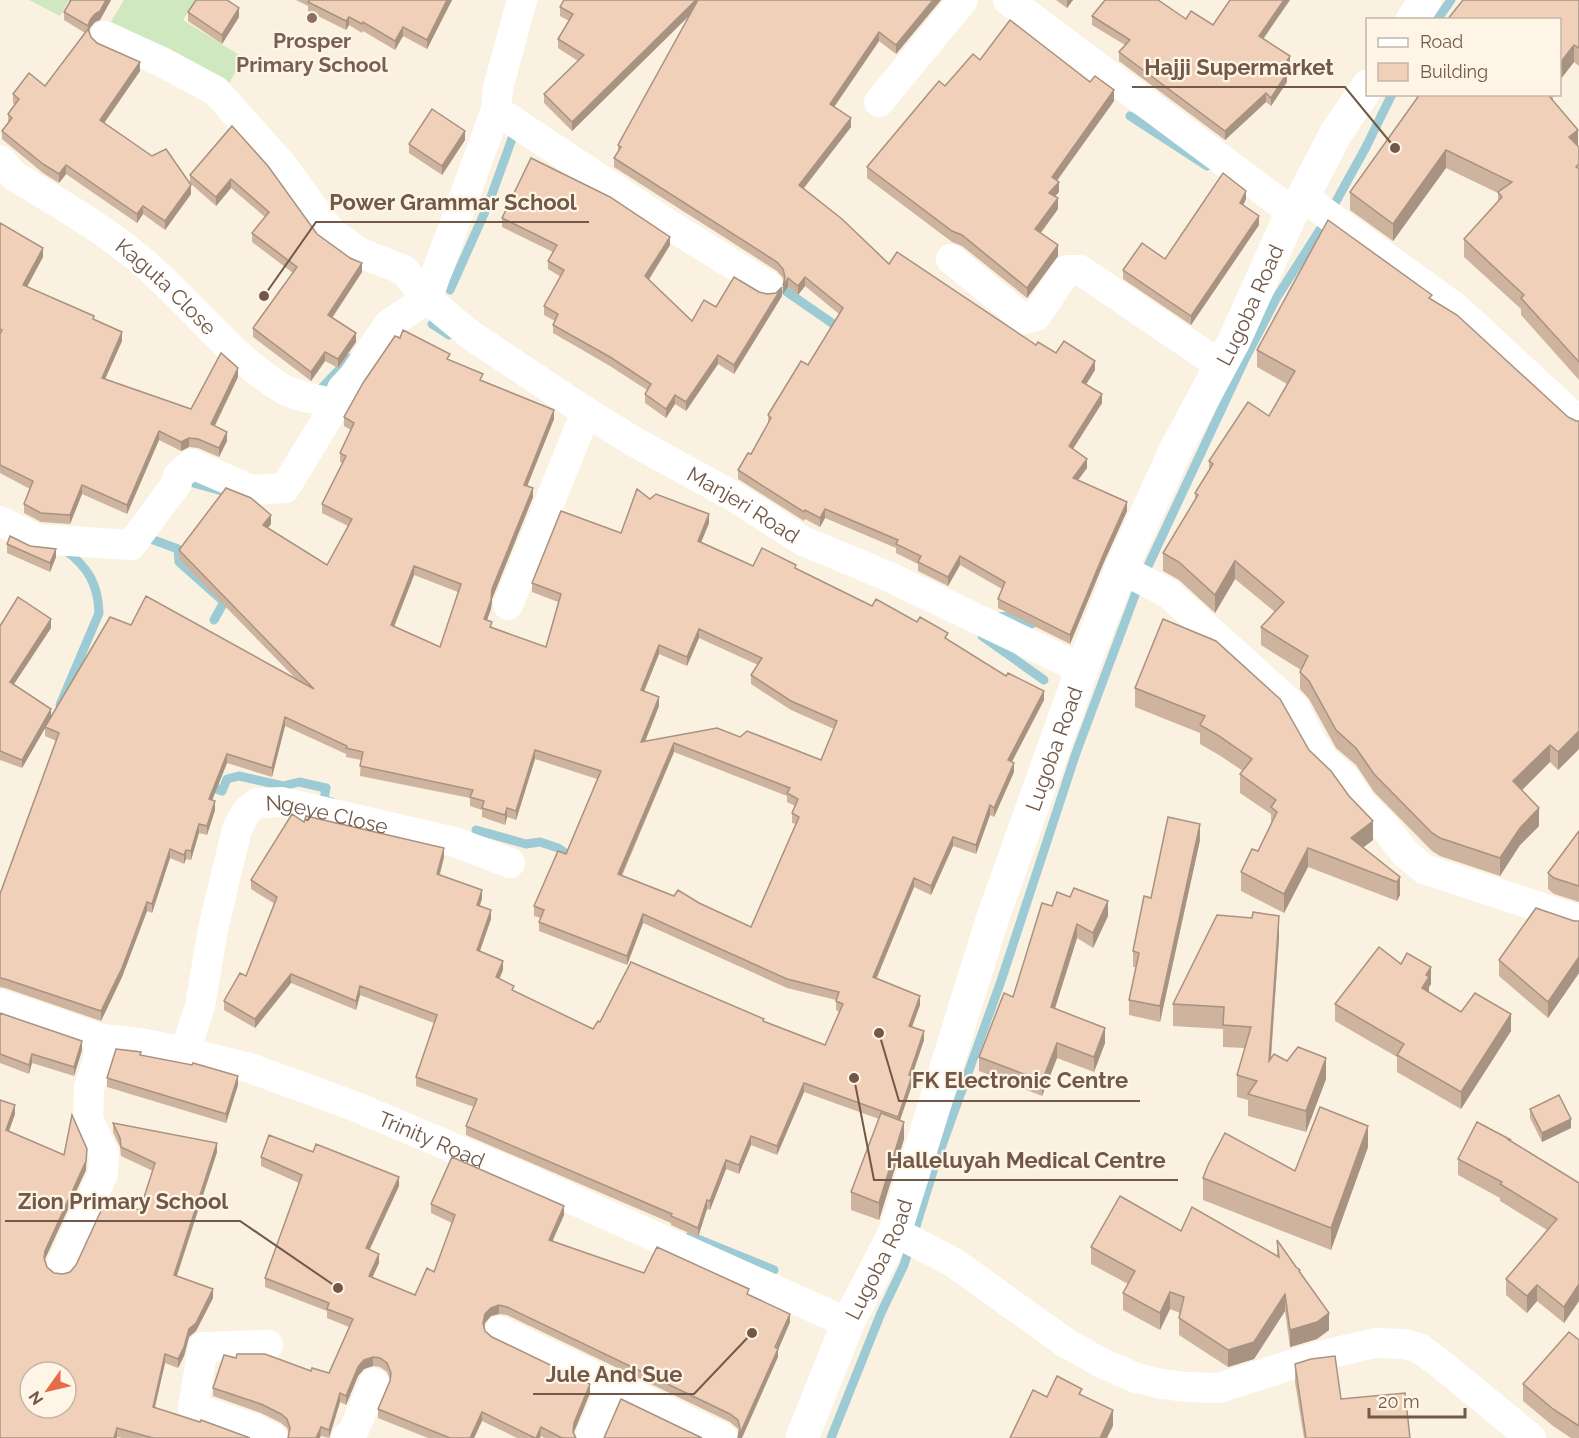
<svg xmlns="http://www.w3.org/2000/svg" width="1579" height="1438" viewBox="0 0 1579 1438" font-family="Raleway,sans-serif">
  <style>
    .grass { fill: #cfe8bf }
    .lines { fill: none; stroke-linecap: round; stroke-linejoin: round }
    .stream { stroke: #9ccbd5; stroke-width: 9 }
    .minor { stroke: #fff; stroke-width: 30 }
    .tertiary { stroke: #fff; stroke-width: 33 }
    .wall { fill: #ceb39e; fill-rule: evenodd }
    .shaded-wall { fill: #a89281 }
    .building { fill: #f0d0b8; stroke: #a89281; stroke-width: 1.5; fill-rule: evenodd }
    .education-dot { fill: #8d6e63; stroke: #fff5e6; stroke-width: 2 }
    .labels { text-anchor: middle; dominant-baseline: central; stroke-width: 4.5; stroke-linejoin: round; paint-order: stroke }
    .education-label { font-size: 21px; font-weight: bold; fill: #785e54; stroke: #fff5e6 }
    .street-label { font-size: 21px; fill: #715848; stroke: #fff5e6 }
    .leader { fill: none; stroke: #715848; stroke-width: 2 }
    .callout-dot { fill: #715848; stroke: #fff5e6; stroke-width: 2 }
    .callout-label { font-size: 22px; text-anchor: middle; font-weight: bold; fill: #715848; stroke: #fff5e6; stroke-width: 4.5; stroke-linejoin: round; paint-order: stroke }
  </style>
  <rect width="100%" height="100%" fill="#fbf1e0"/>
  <g class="grass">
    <path d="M 29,0 L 69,0 L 60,16 Z"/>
    <path d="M 124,0 L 196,0 L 183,20 L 244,58 L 223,93 L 109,25 Z"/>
  </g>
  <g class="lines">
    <g class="stream">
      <path d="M 1437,20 L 1451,0"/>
      <path d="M 1130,116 L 1207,166"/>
      <path d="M 777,285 L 842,330"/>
      <path d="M 450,290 L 488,205 L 513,136"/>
      <path d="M 432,324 L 449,335"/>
      <path d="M 316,394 L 350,358"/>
      <path d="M 184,483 L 186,481 L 222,491"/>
      <path d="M 151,539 L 178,549 L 179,562 L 224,602 L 214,620"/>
      <path d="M 1148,566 L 1244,361 L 1277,297 L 1323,225 L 1366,147 L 1392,94"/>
      <path d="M 997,617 L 1011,616 L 1032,624"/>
      <path d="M 982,636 L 1044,680"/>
      <path d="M 60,705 L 99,613 C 98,584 88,567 65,550"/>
      <path d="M 206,785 L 222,791 L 227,779 L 239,776 L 283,786 L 299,782 L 326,788 L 324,800 L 332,802"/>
      <path d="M 476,830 L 526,844 L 540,842 L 558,848 L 575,860"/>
      <path d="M 690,1236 L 774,1270"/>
      <path d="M 831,1438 L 881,1313 L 904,1265 L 935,1165 L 1001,981 L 1076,753 L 1138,587"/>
    </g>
    <g class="minor">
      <path d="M 1008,0 L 1292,212"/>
      <path id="s1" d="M 105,36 L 164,63 L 216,91 L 281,164 L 331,232 L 360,253 L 404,270 L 427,299 L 472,336 L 586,412 L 633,441 L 733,496 L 803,541 L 885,575 L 1082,669"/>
      <path d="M 879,102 L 963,0"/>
      <path d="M 496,110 L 671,226 L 768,286"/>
      <path id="s2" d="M 0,160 L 13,175 C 55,201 100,226 138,258 C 187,298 226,353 280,387 C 295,397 318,399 336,404"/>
      <path d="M 1303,197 L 1457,309 L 1579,422"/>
      <path d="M 951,259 L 1024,319 L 1036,316 L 1067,270 L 1080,270 L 1220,365"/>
      <path d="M 427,299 L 496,110 L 498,88 L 522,0"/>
      <path d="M 0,521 L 37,539 L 131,545 L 177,483 L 178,476 L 192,464 L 252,490 L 285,488 L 336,404 L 342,389 L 354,376 L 389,324 L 427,299"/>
      <path d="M 1121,569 L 1168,593 L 1294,707 L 1309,737 L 1323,759 L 1344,778 L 1361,803 L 1384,826 L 1405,853 L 1424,869 L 1579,920"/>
      <path d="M 508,605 L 586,412"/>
      <path id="s3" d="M 0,1004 L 102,1039 L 140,1043 L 185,1052 L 250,1068 L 354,1106 L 529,1180 L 848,1323"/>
      <path id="s4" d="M 185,1052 L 200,1006 L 213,929 L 237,829 L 246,812 L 257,803 L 282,802 L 455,842 L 510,863"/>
      <path d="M 895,1232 L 953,1262 L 1066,1343 L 1102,1363 L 1136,1378 L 1162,1384 L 1185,1387 L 1219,1388 L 1319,1356 L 1375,1343 L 1404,1344 L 1419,1348 L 1437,1361 L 1531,1438"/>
      <path d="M 61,1266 L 103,1174 L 104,1154 L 88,1119 L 89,1087 L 97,1064 L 102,1039"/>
      <path d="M 500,1331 L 723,1438"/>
      <path d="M 268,1345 L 203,1347 L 193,1408 L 253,1428 L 273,1438"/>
      <path d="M 346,1438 L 353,1432 L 374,1383"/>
      <path d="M 590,1438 L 612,1385"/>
    </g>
    <g class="tertiary">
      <path d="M 1412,20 L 1425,0"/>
      <path id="s5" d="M 802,1438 L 848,1323 L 895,1232 L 993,917 L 1082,669 L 1121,569 L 1177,447 L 1234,341 L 1292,212 L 1303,197 L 1336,133 L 1368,86"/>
    </g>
  </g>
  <g class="wall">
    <path d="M 69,0 L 111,0 L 100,20 L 95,22 L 90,28 L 89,32 L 91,37 L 97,43 L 140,71 L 104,123 L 191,194 L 165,230 L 143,214 L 137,223 L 66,174 L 59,183 L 43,173 L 2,139 L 2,131 L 8,123 L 8,114 L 15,105 L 13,103 L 13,94 L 45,86 L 85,33 L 64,20 L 64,12 L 69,3 Z"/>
    <path d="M 296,0 L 452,0 L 427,49 L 403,36 L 395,50 L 363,31 L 362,33 L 349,25 L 346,30 L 308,11 L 308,6 Z"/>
    <path d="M 941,0 L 896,54 L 879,41 L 834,107 L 851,127 L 804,188 L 889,264 L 1036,345 L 1095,370 L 1086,384 L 1102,403 L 1073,449 L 1087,468 L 1078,480 L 1127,511 L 1104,562 L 1070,644 L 998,608 L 998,599 L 1002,589 L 960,565 L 948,586 L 918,571 L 918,564 L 896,553 L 896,548 L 825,518 L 820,527 L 805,519 L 804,521 L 738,479 L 738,470 L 751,454 L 768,423 L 768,415 L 808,365 L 839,314 L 805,286 L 798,295 L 788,287 L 783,294 L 784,281 L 783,278 L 777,271 L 614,167 L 614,158 L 618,152 L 618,145 L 689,16 L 572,131 L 544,103 L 544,94 L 578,61 L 558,48 L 558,39 L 569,21 L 560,16 L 560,7 Z"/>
    <path d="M 1056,0 L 1073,0 L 1067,8 Z"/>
    <path d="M 1579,0 L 1579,66 L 1574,62 L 1560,80 L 1560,20 Z"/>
    <path d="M 188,12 L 239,17 L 222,44 L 188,21 Z"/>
    <path d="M 1092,16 L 1186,19 L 1213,25 L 1264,39 L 1290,65 L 1286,72 L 1287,82 L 1271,106 L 1266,102 L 1225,140 L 1119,61 L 1119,52 L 1125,45 L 1092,25 Z"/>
    <path d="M 945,86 L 1114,101 L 1057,181 L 1059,192 L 1055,196 L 1058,209 L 1041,233 L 1058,256 L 1027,298 L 962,246 L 952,242 L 867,178 L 867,167 Z"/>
    <path d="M 1413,94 L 1553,94 L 1553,100 L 1579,147 L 1579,380 L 1521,315 L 1521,309 L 1464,257 L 1464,239 L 1498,202 L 1498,193 L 1446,168 L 1393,241 L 1350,210 L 1350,192 L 1417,98 Z"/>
    <path d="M 232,126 L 317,234 L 362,272 L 332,318 L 356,342 L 338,368 L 325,361 L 311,381 L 253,337 L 253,328 L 293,273 L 252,242 L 252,233 L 265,217 L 231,188 L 216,206 L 190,183 L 190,175 Z"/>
    <path d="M 465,140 L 442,175 L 409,153 L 409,144 Z"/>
    <path d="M 1246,199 L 1243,205 L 1259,225 L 1191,325 L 1123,279 L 1123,270 L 1165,259 Z"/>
    <path d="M 502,218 L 670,245 L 649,280 L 692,321 L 716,307 L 759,292 L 767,294 L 782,296 L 734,374 L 718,364 L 686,411 L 675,404 L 666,418 L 645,403 L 645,394 L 647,390 L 610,366 L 553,333 L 553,325 L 555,321 L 544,315 L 544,306 L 561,277 L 548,269 L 548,261 L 553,252 L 502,227 Z"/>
    <path d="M 0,223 L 43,257 L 27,287 L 94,320 L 122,341 L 105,379 L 191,409 L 238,377 L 215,426 L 227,441 L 219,457 L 198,448 L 189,447 L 181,451 L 159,440 L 127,514 L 82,494 L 70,524 L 41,522 L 24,513 L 24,504 L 30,489 L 0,473 Z"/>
    <path d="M 1432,300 L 1568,417 L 1576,421 L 1579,421 L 1579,749 L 1558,770 L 1550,762 L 1522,790 L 1539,826 L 1520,845 L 1500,876 L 1440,856 L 1432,851 L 1374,792 L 1356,765 L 1336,748 L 1309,699 L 1300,689 L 1300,672 L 1301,670 L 1261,645 L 1261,627 L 1275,612 L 1235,579 L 1215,613 L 1179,580 L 1163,571 L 1163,553 L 1195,499 L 1195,493 L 1209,470 L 1209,461 L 1269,416 L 1287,384 L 1257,367 L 1257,350 Z"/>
    <path d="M 450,360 L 483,381 L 554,419 L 527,486 L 533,497 L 492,599 L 491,609 L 487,620 L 492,627 L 546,647 L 558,602 L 532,592 L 532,583 L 621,533 L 650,499 L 709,523 L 701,542 L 753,566 L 796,569 L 872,606 L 948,640 L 1044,700 L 1012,762 L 1014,772 L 994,817 L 990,815 L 976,854 L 953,846 L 931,895 L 914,887 L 876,979 L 920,1005 L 912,1027 L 924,1040 L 912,1076 L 912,1085 L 900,1120 L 904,1139 L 879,1220 L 851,1210 L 851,1192 L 879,1119 L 804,1092 L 777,1155 L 751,1145 L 739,1174 L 726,1169 L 710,1210 L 707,1209 L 698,1237 L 671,1225 L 671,1223 L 466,1135 L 466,1126 L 474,1107 L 416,1086 L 416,1077 L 434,1023 L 360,995 L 356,1010 L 291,983 L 255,1028 L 224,1010 L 224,1001 L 246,976 L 275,904 L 251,889 L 251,880 L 304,822 L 444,857 L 440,875 L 482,899 L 479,906 L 491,919 L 480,951 L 503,970 L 499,979 L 514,991 L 593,1029 L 600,1022 L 764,1021 L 825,1045 L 839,1012 L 836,1010 L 836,1000 L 787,988 L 643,923 L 627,965 L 539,931 L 539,922 L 541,918 L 534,916 L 534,906 L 566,854 L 597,779 L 535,759 L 516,820 L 507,817 L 505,825 L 482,817 L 482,810 L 470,806 L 470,798 L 360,776 L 361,760 L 346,757 L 346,754 L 285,726 L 272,777 L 227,763 L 212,800 L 215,810 L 207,835 L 199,833 L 191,860 L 186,859 L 184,864 L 170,858 L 152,913 L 147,911 L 122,977 L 101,1021 L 5,988 L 0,987 L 0,894 L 56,741 L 45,736 L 45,728 L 22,768 L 0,760 L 0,626 L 51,628 L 14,684 L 51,717 L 131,625 L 295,678 L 179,559 L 179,550 L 271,524 L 268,528 L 327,565 L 348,526 L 322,513 L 322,504 L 343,463 L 340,462 L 340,453 L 351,430 L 344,426 L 344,417 ZM 414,575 L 458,592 L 440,647 L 394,627 ZM 699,638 L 758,665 L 751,675 L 751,684 L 791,710 L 834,729 L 821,760 L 740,737 L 645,742 L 659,706 L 644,691 L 659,654 L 687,666 ZM 674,752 L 787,796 L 787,802 L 795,806 L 792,813 L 792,823 L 796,824 L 751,927 L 699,903 L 674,896 L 622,876 Z"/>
    <path d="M 7,544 L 56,557 L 50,572 L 7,553 Z"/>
    <path d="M 1135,688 L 1309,750 L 1373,840 L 1363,847 L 1400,877 L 1400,895 L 1397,901 L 1308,867 L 1284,913 L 1241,891 L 1241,872 L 1258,851 L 1271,825 L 1271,814 L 1240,793 L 1240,774 L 1243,771 L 1219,755 L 1200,744 L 1200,733 L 1135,707 Z"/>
    <path d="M 1579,831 L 1579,902 L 1554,894 L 1548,889 L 1548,873 Z"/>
    <path d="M 1200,840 L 1160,1022 L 1129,1015 L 1129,1000 L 1136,967 L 1133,967 L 1133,951 L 1151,898 Z"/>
    <path d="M 1052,906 L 1108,916 L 1093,948 L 1077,938 L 1055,1008 L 1105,1043 L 1094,1072 L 1057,1058 L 1042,1096 L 979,1071 L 979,1057 L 1013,997 Z"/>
    <path d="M 1574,921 L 1579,921 L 1579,973 L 1548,1018 L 1499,976 L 1499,960 Z"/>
    <path d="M 1279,938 L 1271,1059 L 1287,1061 L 1326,1079 L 1306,1132 L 1248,1116 L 1248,1100 L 1237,1097 L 1237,1075 L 1245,1048 L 1223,1047 L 1223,1029 L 1173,1026 L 1173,1004 Z"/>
    <path d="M 1431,984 L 1429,987 L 1429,992 L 1461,1012 L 1511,1031 L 1461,1109 L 1397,1072 L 1397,1057 L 1335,1021 L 1335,1004 Z"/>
    <path d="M 0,1013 L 82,1050 L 74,1076 L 32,1063 L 29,1074 L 0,1063 Z"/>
    <path d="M 141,1055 L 238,1085 L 226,1123 L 107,1087 L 107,1078 Z"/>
    <path d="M 0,1100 L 15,1114 L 9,1131 L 86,1170 L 45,1259 L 47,1267 L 54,1273 L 63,1274 L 70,1272 L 140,1210 L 153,1171 L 121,1156 L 120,1147 L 113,1132 L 113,1123 L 217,1152 L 177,1276 L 213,1298 L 196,1331 L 189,1337 L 184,1356 L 178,1368 L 165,1363 L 154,1408 L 250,1438 L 122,1438 L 117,1437 L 0,1438 Z"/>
    <path d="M 1530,1109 L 1571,1128 L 1542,1142 L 1530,1118 Z"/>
    <path d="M 1511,1141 L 1579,1183 L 1579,1301 L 1564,1323 L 1537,1301 L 1527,1313 L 1506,1295 L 1506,1279 L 1547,1230 L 1500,1201 L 1500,1198 L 1458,1175 L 1458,1159 Z"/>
    <path d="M 1368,1147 L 1331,1250 L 1203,1200 L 1203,1178 L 1295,1171 Z"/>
    <path d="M 261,1157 L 399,1186 L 370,1249 L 379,1263 L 372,1277 L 415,1295 L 434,1272 L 452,1223 L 431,1213 L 431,1204 L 564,1215 L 552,1241 L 644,1273 L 749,1295 L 790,1322 L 778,1350 L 778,1357 L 739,1434 L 738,1429 L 730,1422 L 507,1315 L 499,1314 L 491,1316 L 485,1323 L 484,1327 L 485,1331 L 492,1337 L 590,1393 L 574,1432 L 576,1438 L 544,1438 L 541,1436 L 540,1438 L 517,1438 L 482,1421 L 474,1438 L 428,1438 L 378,1418 L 378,1409 L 390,1379 L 387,1372 L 380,1367 L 373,1366 L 364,1369 L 358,1376 L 346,1405 L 340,1402 L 329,1438 L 321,1436 L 320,1438 L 288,1438 L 289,1433 L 287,1428 L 281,1423 L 261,1413 L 213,1396 L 213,1388 L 236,1358 L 329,1373 L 349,1327 L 327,1318 L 327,1311 L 265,1287 L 265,1278 L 299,1183 L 261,1166 Z"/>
    <path d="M 1181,1231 L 1277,1256 L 1277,1240 L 1300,1272 L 1329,1330 L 1317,1339 L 1290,1347 L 1285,1311 L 1254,1359 L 1228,1367 L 1179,1335 L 1179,1318 L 1180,1313 L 1170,1309 L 1160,1330 L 1123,1310 L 1123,1293 L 1128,1284 L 1091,1264 L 1091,1247 Z"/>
    <path d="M 1579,1340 L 1579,1438 L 1571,1438 L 1553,1426 L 1523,1401 L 1523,1384 Z"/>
    <path d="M 1295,1364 L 1341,1399 L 1410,1438 L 1304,1438 L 1295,1382 Z"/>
  </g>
  <g class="shaded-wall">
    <path d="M 106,0 L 111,0 L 100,20 L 95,22 L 90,28 L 88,35 L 88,26 L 90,20 Z"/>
    <path d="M 447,0 L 452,0 L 427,49 L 427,40 Z"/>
    <path d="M 696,0 L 700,0 L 700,5 L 572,131 L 572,122 Z"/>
    <path d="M 933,0 L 941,0 L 896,54 L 896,45 Z"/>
    <path d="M 1067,0 L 1073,0 L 1067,8 Z"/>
    <path d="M 1284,0 L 1290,0 L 1259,45 L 1259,36 Z"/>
    <path d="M 239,8 L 239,17 L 222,44 L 222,35 Z"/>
    <path d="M 349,17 L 349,25 L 346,30 L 346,21 Z"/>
    <path d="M 403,27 L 403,36 L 395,50 L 395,41 Z"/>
    <path d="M 879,32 L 879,41 L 830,113 L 830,104 Z"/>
    <path d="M 1574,45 L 1574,62 L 1560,80 L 1560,63 Z"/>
    <path d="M 1290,56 L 1290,65 L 1282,78 L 1282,69 Z"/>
    <path d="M 140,62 L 140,71 L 100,129 L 100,120 Z"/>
    <path d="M 1287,73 L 1287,82 L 1271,106 L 1271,98 Z"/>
    <path d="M 1114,90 L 1114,101 L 1052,187 L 1052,177 Z"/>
    <path d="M 1266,93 L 1266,102 L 1225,140 L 1225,131 Z"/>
    <path d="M 851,118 L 851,127 L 799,194 L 799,185 Z"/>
    <path d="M 1578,130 L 1578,148 L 1569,137 Z"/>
    <path d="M 465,131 L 465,140 L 442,175 L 442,166 Z"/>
    <path d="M 1446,150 L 1446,168 L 1393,241 L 1393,224 Z"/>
    <path d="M 66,165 L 66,174 L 59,183 L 59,174 Z"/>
    <path d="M 231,179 L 231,188 L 216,206 L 216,197 Z"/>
    <path d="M 1059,182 L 1059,192 L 1049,203 L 1049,193 Z"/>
    <path d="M 191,185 L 191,194 L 165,230 L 165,221 Z"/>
    <path d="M 1246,191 L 1246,199 L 1240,212 L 1240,203 Z"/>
    <path d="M 1058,198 L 1058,209 L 1035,240 L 1035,229 Z"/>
    <path d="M 143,206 L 143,214 L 137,223 L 137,214 Z"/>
    <path d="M 1259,216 L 1259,225 L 1191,325 L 1191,316 Z"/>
    <path d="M 670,237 L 670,245 L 645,285 L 645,276 Z"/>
    <path d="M 1058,245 L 1058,256 L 1027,298 L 1027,288 Z"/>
    <path d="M 43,248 L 43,257 L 23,294 L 23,285 Z"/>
    <path d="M 362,263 L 362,272 L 328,324 L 328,315 Z"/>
    <path d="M 805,277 L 805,286 L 798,295 L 798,286 Z"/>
    <path d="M 788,278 L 788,287 L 783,294 L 783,286 Z"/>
    <path d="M 782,287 L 782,296 L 734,374 L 734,365 Z"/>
    <path d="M 122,332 L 122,341 L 102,386 L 102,378 Z"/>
    <path d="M 356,333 L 356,342 L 338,368 L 338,359 Z"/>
    <path d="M 325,352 L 325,361 L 311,381 L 311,372 Z"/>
    <path d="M 718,355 L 718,364 L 686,411 L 686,402 Z"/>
    <path d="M 1095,361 L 1095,370 L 1082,391 L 1082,382 Z"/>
    <path d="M 238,368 L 238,377 L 211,433 L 211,424 Z"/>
    <path d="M 1102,394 L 1102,403 L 1069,455 L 1069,446 Z"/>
    <path d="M 675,395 L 675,404 L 666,418 L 666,409 Z"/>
    <path d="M 554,410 L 554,419 L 524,494 L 524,485 Z"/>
    <path d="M 159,431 L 159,440 L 127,514 L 127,505 Z"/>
    <path d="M 227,432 L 227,441 L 219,457 L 219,448 Z"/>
    <path d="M 189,438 L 189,447 L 181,451 L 181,442 Z"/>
    <path d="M 1087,459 L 1087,468 L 1073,487 L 1073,478 Z"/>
    <path d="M 82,485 L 82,494 L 70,524 L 70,515 Z"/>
    <path d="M 533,488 L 533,497 L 492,599 L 491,609 L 484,628 L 484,619 L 492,589 Z"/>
    <path d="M 1127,502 L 1127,511 L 1104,562 L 1070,644 L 1070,635 L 1104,553 Z"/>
    <path d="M 825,509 L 825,518 L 820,527 L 820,518 Z"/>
    <path d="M 709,514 L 709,523 L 698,550 L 698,541 Z"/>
    <path d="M 271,515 L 271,524 L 263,534 L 263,525 Z"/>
    <path d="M 56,549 L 56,557 L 50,572 L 50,563 Z"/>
    <path d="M 960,556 L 960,565 L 948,586 L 948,577 Z"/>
    <path d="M 1235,561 L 1235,579 L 1215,613 L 1215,595 Z"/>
    <path d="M 414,566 L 414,575 L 391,634 L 391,625 Z"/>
    <path d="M 51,619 L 51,628 L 10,690 L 10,682 Z"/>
    <path d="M 699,629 L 699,638 L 687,666 L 687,657 Z"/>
    <path d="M 659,645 L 659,654 L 641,699 L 641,690 Z"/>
    <path d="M 1044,691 L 1044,700 L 1008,769 L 1008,760 Z"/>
    <path d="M 659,697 L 659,706 L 641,751 L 641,742 Z"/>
    <path d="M 51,709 L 51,718 L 22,768 L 22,760 Z"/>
    <path d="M 285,717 L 285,726 L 272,777 L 272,768 Z"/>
    <path d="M 1579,731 L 1579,749 L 1558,770 L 1558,752 Z"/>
    <path d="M 674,743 L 674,752 L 618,883 L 618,874 Z"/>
    <path d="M 1550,745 L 1550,762 L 1513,799 L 1513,781 Z"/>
    <path d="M 535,750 L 535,759 L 516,820 L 516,811 Z"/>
    <path d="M 227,754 L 227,763 L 209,808 L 209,799 Z"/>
    <path d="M 1014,763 L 1014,772 L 994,817 L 994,808 Z"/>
    <path d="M 215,801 L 215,810 L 207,835 L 207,826 Z"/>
    <path d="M 990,805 L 990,815 L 976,854 L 976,845 Z"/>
    <path d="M 507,808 L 507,817 L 505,825 L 505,815 Z"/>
    <path d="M 1539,808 L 1539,826 L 1520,845 L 1500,876 L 1500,858 L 1520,828 Z"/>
    <path d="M 1373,821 L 1373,840 L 1351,857 L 1351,838 Z"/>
    <path d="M 199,824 L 199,833 L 191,860 L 191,851 Z"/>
    <path d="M 1200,824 L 1200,840 L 1160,1022 L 1160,1006 Z"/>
    <path d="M 953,837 L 953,846 L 931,895 L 931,886 Z"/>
    <path d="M 444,848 L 444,857 L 437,883 L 437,874 Z"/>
    <path d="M 1308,848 L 1308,867 L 1284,913 L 1284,894 Z"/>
    <path d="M 170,849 L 170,858 L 152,913 L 152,904 Z"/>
    <path d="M 186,850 L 186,859 L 184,864 L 184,855 Z"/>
    <path d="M 1400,877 L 1400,895 L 1397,901 L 1397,882 Z"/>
    <path d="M 914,878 L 914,887 L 873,987 L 873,977 Z"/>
    <path d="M 482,890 L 482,899 L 477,914 L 477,905 Z"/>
    <path d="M 1108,901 L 1108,916 L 1093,948 L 1093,933 Z"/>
    <path d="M 147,902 L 147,911 L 122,977 L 101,1021 L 101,1011 Z"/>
    <path d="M 491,910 L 491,919 L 477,959 L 477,950 Z"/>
    <path d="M 643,914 L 643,923 L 627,965 L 627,956 Z"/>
    <path d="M 1279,916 L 1279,938 L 1269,1083 L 1269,1061 Z"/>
    <path d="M 1077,924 L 1077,938 L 1051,1021 L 1051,1007 Z"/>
    <path d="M 1579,957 L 1579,973 L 1548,1018 L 1548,1002 Z"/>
    <path d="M 503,961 L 503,970 L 496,987 L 496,977 Z"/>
    <path d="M 1431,967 L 1431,984 L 1429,987 L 1429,994 L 1422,988 L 1426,975 Z"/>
    <path d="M 291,974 L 291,983 L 255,1028 L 255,1019 Z"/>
    <path d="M 360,986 L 360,995 L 356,1010 L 356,1001 Z"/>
    <path d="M 920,996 L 920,1005 L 909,1035 L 909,1026 Z"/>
    <path d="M 1511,1014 L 1511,1031 L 1461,1109 L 1461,1092 Z"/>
    <path d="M 1105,1028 L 1105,1043 L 1094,1072 L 1094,1057 Z"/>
    <path d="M 924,1031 L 924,1040 L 909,1084 L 909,1075 Z"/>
    <path d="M 82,1041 L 82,1050 L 74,1076 L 74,1067 Z"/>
    <path d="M 1057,1043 L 1057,1058 L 1042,1096 L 1042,1081 Z"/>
    <path d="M 32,1054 L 32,1063 L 29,1074 L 29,1065 Z"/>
    <path d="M 1326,1058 L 1326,1079 L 1306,1132 L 1306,1111 Z"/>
    <path d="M 238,1076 L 238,1085 L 226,1123 L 226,1114 Z"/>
    <path d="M 912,1076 L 912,1085 L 898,1126 L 898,1117 Z"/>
    <path d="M 804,1083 L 804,1092 L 777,1155 L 777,1146 Z"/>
    <path d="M 15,1105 L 15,1114 L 6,1139 L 6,1130 Z"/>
    <path d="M 1571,1119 L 1571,1128 L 1542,1142 L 1542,1133 Z"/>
    <path d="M 904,1122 L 904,1139 L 879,1220 L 879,1203 Z"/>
    <path d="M 1368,1126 L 1368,1147 L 1331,1250 L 1331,1228 Z"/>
    <path d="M 751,1136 L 751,1145 L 739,1174 L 739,1165 Z"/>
    <path d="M 217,1143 L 217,1152 L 174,1284 L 174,1275 Z"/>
    <path d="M 87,1149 L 86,1170 L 45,1259 L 44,1267 L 45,1251 Z"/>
    <path d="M 726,1160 L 726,1169 L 710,1210 L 710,1201 Z"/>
    <path d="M 399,1177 L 399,1186 L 366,1257 L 366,1248 Z"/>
    <path d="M 707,1200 L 707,1209 L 698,1237 L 698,1228 Z"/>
    <path d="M 564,1206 L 564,1215 L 549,1249 L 549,1240 Z"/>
    <path d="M 379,1254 L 379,1263 L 369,1285 L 369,1276 Z"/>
    <path d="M 1579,1284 L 1579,1301 L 1564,1323 L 1564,1307 Z"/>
    <path d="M 1537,1285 L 1537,1301 L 1527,1313 L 1527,1296 Z"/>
    <path d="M 213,1289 L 213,1298 L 196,1331 L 189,1337 L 184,1356 L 178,1368 L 178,1359 L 189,1329 Z"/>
    <path d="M 1170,1292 L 1170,1309 L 1160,1330 L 1160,1313 Z"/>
    <path d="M 1285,1294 L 1285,1311 L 1254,1359 L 1228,1367 L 1228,1350 Z"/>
    <path d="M 499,1305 L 499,1314 L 491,1316 L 485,1323 L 483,1332 L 483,1323 L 485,1314 L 491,1308 Z"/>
    <path d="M 1329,1313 L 1329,1330 L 1317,1339 L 1290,1347 L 1290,1330 Z"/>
    <path d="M 790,1314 L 790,1322 L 778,1350 L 778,1357 L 742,1438 L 738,1438 Z"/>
    <path d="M 165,1354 L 165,1363 L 153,1416 L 153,1407 Z"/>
    <path d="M 373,1357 L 373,1366 L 364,1369 L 358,1376 L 346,1405 L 346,1396 L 358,1367 L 364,1360 Z"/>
    <path d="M 590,1384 L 590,1393 L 574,1432 L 573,1438 L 574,1423 Z"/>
    <path d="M 340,1393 L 340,1402 L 329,1438 L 329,1430 Z"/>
    <path d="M 1113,1410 L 1113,1426 L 1107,1438 L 1100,1438 Z"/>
    <path d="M 482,1412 L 482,1421 L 474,1438 L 470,1438 Z"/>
    <path d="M 321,1427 L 320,1438 L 316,1438 Z"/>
    <path d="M 541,1427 L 540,1438 L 536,1438 Z"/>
    <path d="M 117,1428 L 117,1438 L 114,1438 Z"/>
  </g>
  <g class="building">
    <path d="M 71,0 L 106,0 L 100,11 L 95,14 L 90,20 L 88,26 L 64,12 Z"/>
    <path d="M 196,0 L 227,0 L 239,8 L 222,35 L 188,12 Z"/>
    <path d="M 310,0 L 447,0 L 427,40 L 403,27 L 395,41 L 363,22 L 362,24 L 349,17 L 346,21 L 308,2 Z"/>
    <path d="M 564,0 L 696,0 L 572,122 L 544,94 L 584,55 L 558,39 L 573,14 L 560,7 Z"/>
    <path d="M 698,0 L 933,0 L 896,45 L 879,32 L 830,104 L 851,118 L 799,185 L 842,219 L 889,264 L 897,252 L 1036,345 L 1038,342 L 1056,353 L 1064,341 L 1095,361 L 1082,382 L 1102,394 L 1069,446 L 1087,459 L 1073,478 L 1127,502 L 1104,553 L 1070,635 L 998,599 L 1005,582 L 960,556 L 948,577 L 918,562 L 921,556 L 896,544 L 898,540 L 825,509 L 820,518 L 805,510 L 804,512 L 738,470 L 748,453 L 751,454 L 771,418 L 768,415 L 801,361 L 808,365 L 843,308 L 805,277 L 798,286 L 788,278 L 783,286 L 785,277 L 783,269 L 777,262 L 614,158 L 621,147 L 618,145 Z"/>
    <path d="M 1105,0 L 1158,0 L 1186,19 L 1191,11 L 1213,25 L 1230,0 L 1284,0 L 1259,36 L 1290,56 L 1282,69 L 1287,73 L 1271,98 L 1266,93 L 1225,131 L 1119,52 L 1130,40 L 1092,16 Z"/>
    <path d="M 1463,0 L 1579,0 L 1579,48 L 1574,45 L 1560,63 L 1560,20 L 1447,20 Z"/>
    <path d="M 1010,20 L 1090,82 L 1095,76 L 1114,90 L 1052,177 L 1059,182 L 1049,193 L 1058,198 L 1035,229 L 1058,245 L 1027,288 L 962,235 L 952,231 L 867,167 L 939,81 L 945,86 L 973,54 L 980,60 Z"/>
    <path d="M 88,29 L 91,37 L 97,43 L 140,62 L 100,120 L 152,156 L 166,149 L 191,185 L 165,221 L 143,206 L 137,214 L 66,165 L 59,174 L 43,164 L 2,131 L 12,118 L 8,114 L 19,99 L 13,94 L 29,73 L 45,86 Z"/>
    <path d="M 1420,94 L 1550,94 L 1549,96 L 1578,130 L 1569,137 L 1579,147 L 1579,164 L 1576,167 L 1579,169 L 1579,362 L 1521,298 L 1524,295 L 1464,239 L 1502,197 L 1498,192 L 1512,182 L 1446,150 L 1393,224 L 1350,192 Z"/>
    <path d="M 432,109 L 465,131 L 442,166 L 409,144 Z"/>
    <path d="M 232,126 L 268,166 L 317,234 L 350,258 L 362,263 L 328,315 L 356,333 L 338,359 L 325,352 L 311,372 L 253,328 L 297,267 L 252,233 L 269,212 L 231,179 L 216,197 L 190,175 Z"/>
    <path d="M 531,158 L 610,197 L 670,237 L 645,276 L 692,321 L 704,300 L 716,307 L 734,277 L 759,292 L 767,294 L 776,293 L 782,287 L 734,365 L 718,355 L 686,402 L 675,395 L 666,409 L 645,394 L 651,384 L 610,357 L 553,325 L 558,314 L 544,306 L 564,270 L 548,261 L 557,245 L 502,218 Z"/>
    <path d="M 1223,173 L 1246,191 L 1240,203 L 1259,216 L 1191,316 L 1123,270 L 1142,243 L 1165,259 Z"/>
    <path d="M 1328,220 L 1432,295 L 1429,298 L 1457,315 L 1568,417 L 1576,421 L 1579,421 L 1579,731 L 1558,752 L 1550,745 L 1513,781 L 1539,808 L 1520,828 L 1500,858 L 1440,838 L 1432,833 L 1374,774 L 1356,748 L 1336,730 L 1309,681 L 1300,672 L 1308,656 L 1261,627 L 1284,602 L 1235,561 L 1215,595 L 1179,562 L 1163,553 L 1198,495 L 1195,493 L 1213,464 L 1209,461 L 1248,402 L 1269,416 L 1295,371 L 1257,350 Z"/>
    <path d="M 0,223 L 43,248 L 23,285 L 94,316 L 93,319 L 122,332 L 102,378 L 191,409 L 221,353 L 238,368 L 211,424 L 227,432 L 219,448 L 198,439 L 189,438 L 181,442 L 159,431 L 127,505 L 82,485 L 70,515 L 41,513 L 24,504 L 33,481 L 0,465 L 0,334 L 2,330 L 0,329 Z"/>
    <path d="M 403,330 L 450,354 L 447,359 L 483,374 L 480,380 L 554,410 L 524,485 L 533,488 L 492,589 L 491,600 L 484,619 L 492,622 L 490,627 L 546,647 L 561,594 L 532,583 L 561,511 L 621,533 L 637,489 L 650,499 L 656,494 L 709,514 L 698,541 L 753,566 L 762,548 L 796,565 L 795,568 L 872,606 L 876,599 L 917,622 L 920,617 L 948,633 L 945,638 L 1006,676 L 1008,673 L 1044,691 L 1008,760 L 1014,763 L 994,808 L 990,805 L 976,845 L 953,837 L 931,886 L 914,878 L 873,977 L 920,996 L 909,1026 L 924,1031 L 909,1075 L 912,1076 L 898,1117 L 804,1083 L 777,1146 L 751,1136 L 739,1165 L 726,1160 L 710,1201 L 707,1200 L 698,1228 L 671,1216 L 672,1214 L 466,1126 L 477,1099 L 416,1077 L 437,1015 L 360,986 L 356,1001 L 291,974 L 255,1019 L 224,1001 L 240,973 L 246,976 L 277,897 L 251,880 L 292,814 L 304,822 L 306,816 L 444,848 L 437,874 L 482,890 L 477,905 L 491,910 L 477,950 L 503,961 L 496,977 L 514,986 L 512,990 L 593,1029 L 598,1021 L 600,1022 L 631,962 L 764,1019 L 763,1021 L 825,1045 L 843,1004 L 836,1001 L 839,992 L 787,979 L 643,914 L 627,956 L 539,922 L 544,910 L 534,906 L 558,851 L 566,854 L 601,771 L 535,750 L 516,811 L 507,808 L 505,815 L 482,808 L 484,801 L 470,797 L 473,790 L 360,766 L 363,752 L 346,748 L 347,746 L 285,717 L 272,768 L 227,754 L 209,799 L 215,801 L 207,826 L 199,824 L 191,851 L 186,850 L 184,855 L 170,849 L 152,904 L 147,902 L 122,968 L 101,1011 L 5,979 L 0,978 L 0,894 L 59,733 L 45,727 L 110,617 L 131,625 L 146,596 L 314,689 L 179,550 L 226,488 L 251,498 L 271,515 L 263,525 L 327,565 L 352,519 L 322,504 L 346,456 L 340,453 L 354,423 L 344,417 L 363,383 L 395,336 L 400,338 ZM 414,566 L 461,584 L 440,647 L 391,625 ZM 699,629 L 762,658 L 751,675 L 791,701 L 837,721 L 821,760 L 747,731 L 740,737 L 717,728 L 641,742 L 659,697 L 641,690 L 659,645 L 687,657 ZM 674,743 L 790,788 L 787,793 L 798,799 L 792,813 L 799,817 L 751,927 L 699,903 L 678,890 L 674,896 L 618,874 Z"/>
    <path d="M 10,536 L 30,546 L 56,549 L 50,563 L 7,544 Z"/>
    <path d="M 18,597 L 51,619 L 10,682 L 51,709 L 22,760 L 0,751 L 0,626 Z"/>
    <path d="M 1163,619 L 1216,641 L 1280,699 L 1309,750 L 1331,771 L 1349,796 L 1373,821 L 1351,838 L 1400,877 L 1397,882 L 1308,848 L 1284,894 L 1241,872 L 1252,849 L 1258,851 L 1277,812 L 1271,807 L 1276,800 L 1240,774 L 1252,759 L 1219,736 L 1200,725 L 1205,716 L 1135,688 Z"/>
    <path d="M 1168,817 L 1200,824 L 1160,1006 L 1129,1000 L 1139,953 L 1133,951 L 1144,896 L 1151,898 Z"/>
    <path d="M 1579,831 L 1579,886 L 1554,878 L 1548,873 Z"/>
    <path d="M 1074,888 L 1108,901 L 1093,933 L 1077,924 L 1051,1007 L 1105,1028 L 1094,1057 L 1057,1043 L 1042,1081 L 979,1057 L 1004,993 L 1013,997 L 1042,903 L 1052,906 L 1057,892 L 1070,897 Z"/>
    <path d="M 1536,908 L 1574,921 L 1579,921 L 1579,957 L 1548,1002 L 1499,960 Z"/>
    <path d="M 1253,912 L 1279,916 L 1269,1061 L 1274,1054 L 1287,1061 L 1298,1047 L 1326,1058 L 1306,1111 L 1248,1094 L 1257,1081 L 1237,1075 L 1251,1027 L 1223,1025 L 1224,1007 L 1173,1004 L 1217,915 L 1252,918 Z"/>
    <path d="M 1379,947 L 1401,964 L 1407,953 L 1431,967 L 1426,975 L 1429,977 L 1422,988 L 1461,1012 L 1475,993 L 1511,1014 L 1461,1092 L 1397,1055 L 1404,1044 L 1335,1004 Z"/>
    <path d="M 0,1013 L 82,1041 L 74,1067 L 32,1054 L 29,1065 L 0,1054 Z"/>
    <path d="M 116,1049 L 141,1052 L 140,1055 L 192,1065 L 193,1063 L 238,1076 L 226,1114 L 107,1078 Z"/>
    <path d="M 1559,1095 L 1571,1119 L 1542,1133 L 1530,1109 Z"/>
    <path d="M 0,1100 L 15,1105 L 6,1130 L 64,1155 L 72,1115 L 87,1149 L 86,1161 L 45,1251 L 44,1258 L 47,1267 L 54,1273 L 63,1274 L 70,1272 L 76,1265 L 105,1202 L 140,1210 L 155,1163 L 121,1147 L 120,1138 L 113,1123 L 217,1143 L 174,1275 L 213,1289 L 196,1323 L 189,1329 L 184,1347 L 178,1359 L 165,1354 L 153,1407 L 200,1422 L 201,1420 L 250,1438 L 153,1438 L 117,1428 L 114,1438 L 0,1438 ZM 30,1372 L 66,1372 L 66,1408 L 30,1408 Z"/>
    <path d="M 1320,1107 L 1368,1126 L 1331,1228 L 1203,1178 L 1208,1165 L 1225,1133 L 1295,1171 Z"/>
    <path d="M 881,1113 L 904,1122 L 879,1203 L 851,1192 Z"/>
    <path d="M 1477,1122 L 1511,1140 L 1509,1140 L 1579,1183 L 1579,1284 L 1564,1307 L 1537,1285 L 1527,1296 L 1506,1279 L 1557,1219 L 1500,1184 L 1502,1182 L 1458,1159 Z"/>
    <path d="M 269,1135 L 313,1152 L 316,1144 L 399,1177 L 366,1248 L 379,1254 L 369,1276 L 415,1295 L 427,1268 L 434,1272 L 455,1215 L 431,1204 L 452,1157 L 564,1206 L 549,1240 L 644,1273 L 657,1247 L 749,1289 L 747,1294 L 790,1314 L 775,1347 L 778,1349 L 738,1438 L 740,1428 L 738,1420 L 730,1414 L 507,1307 L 499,1305 L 491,1308 L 485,1314 L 483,1323 L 485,1331 L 492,1337 L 590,1384 L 574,1423 L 573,1432 L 576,1438 L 562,1438 L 541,1427 L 536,1438 L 535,1438 L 482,1412 L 470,1438 L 450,1438 L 378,1409 L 390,1381 L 391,1373 L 387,1363 L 380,1358 L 373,1357 L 364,1360 L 358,1367 L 346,1396 L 340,1393 L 329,1430 L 321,1427 L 316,1438 L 288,1438 L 290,1428 L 287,1419 L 281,1414 L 261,1404 L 213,1388 L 224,1355 L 236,1358 L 237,1354 L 265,1354 L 311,1371 L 312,1368 L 329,1373 L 353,1319 L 327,1309 L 329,1303 L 265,1278 L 302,1175 L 261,1157 Z"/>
    <path d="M 1120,1196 L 1181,1231 L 1192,1207 L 1279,1257 L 1277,1240 L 1296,1267 L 1300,1270 L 1299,1271 L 1329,1313 L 1317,1322 L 1290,1330 L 1285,1294 L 1254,1342 L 1228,1350 L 1179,1318 L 1184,1297 L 1170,1292 L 1160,1313 L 1123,1293 L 1135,1271 L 1091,1247 Z"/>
    <path d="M 1569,1332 L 1579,1340 L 1579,1426 L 1553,1409 L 1523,1384 Z"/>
    <path d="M 1335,1356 L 1341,1399 L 1405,1393 L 1410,1438 L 1306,1438 L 1295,1364 L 1311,1359 Z"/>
    <path d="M 1057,1376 L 1082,1389 L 1079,1394 L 1113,1410 L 1100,1438 L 1010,1438 L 1033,1390 L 1047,1397 Z"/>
    <path d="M 621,1399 L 702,1438 L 604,1438 Z"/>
  </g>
  <circle class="education-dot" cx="312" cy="18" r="6"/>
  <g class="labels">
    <g class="education-label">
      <text x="312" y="40">Prosper<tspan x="312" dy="24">Primary School</tspan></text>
    </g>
    <g class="street-label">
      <text stroke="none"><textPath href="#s2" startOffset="210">Kaguta Close</textPath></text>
      <text stroke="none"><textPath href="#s5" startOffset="1221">Lugoba Road</textPath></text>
      <text stroke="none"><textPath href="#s1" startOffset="804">Manjeri Road</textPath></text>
      <text stroke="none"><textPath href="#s5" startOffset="735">Lugoba Road</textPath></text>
      <text stroke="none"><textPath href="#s4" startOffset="334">Ngeye Close</textPath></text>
      <text stroke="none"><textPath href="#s3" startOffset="454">Trinity Road</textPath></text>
      <text stroke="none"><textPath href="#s5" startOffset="195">Lugoba Road</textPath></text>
    </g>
  </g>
  <path class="leader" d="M1395 148L1345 87H1132M264 296L316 222H589M879 1033L899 1101H1140M854 1078L874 1180H1178M338 1288L240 1221H5M752 1333L694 1394H533"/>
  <g class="callout-dot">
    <circle cx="1395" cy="148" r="6"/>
    <circle cx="264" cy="296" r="6"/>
    <circle cx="879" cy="1033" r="6"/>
    <circle cx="854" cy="1078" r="6"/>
    <circle cx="338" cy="1288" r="6"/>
    <circle cx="752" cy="1333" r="6"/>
  </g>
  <g class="callout-label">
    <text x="1239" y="75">Hajji Supermarket</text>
    <text x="453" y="210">Power Grammar School</text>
    <text x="1020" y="1088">FK Electronic Centre</text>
    <text x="1026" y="1168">Halleluyah Medical Centre</text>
    <text x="123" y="1209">Zion Primary School</text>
    <text x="614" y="1382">Jule And Sue</text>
  </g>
  <rect x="1366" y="18" width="195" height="78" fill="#fff5e6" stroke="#c6b6a7" stroke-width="1.5"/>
  <rect x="1378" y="38" width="30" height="9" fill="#ffffff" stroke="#c6b6a7" stroke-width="1.5"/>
  <text x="1420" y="48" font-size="18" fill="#715848">Road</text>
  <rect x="1378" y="63" width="30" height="18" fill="#f0d0b8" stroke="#c6b6a7" stroke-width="1.5"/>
  <text x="1420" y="78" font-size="18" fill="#715848">Building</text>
  <g transform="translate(48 1390) rotate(236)"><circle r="28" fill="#fff5e6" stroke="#c6b6a7" stroke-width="1.5"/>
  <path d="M0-4.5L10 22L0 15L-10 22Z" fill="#e46d47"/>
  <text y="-9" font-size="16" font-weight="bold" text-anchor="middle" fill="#715848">N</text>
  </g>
  <path d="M1369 1408v9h96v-9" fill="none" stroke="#715848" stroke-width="3"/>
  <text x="1378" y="1408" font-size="18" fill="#715848" stroke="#fff5e6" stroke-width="4.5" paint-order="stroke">20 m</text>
</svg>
